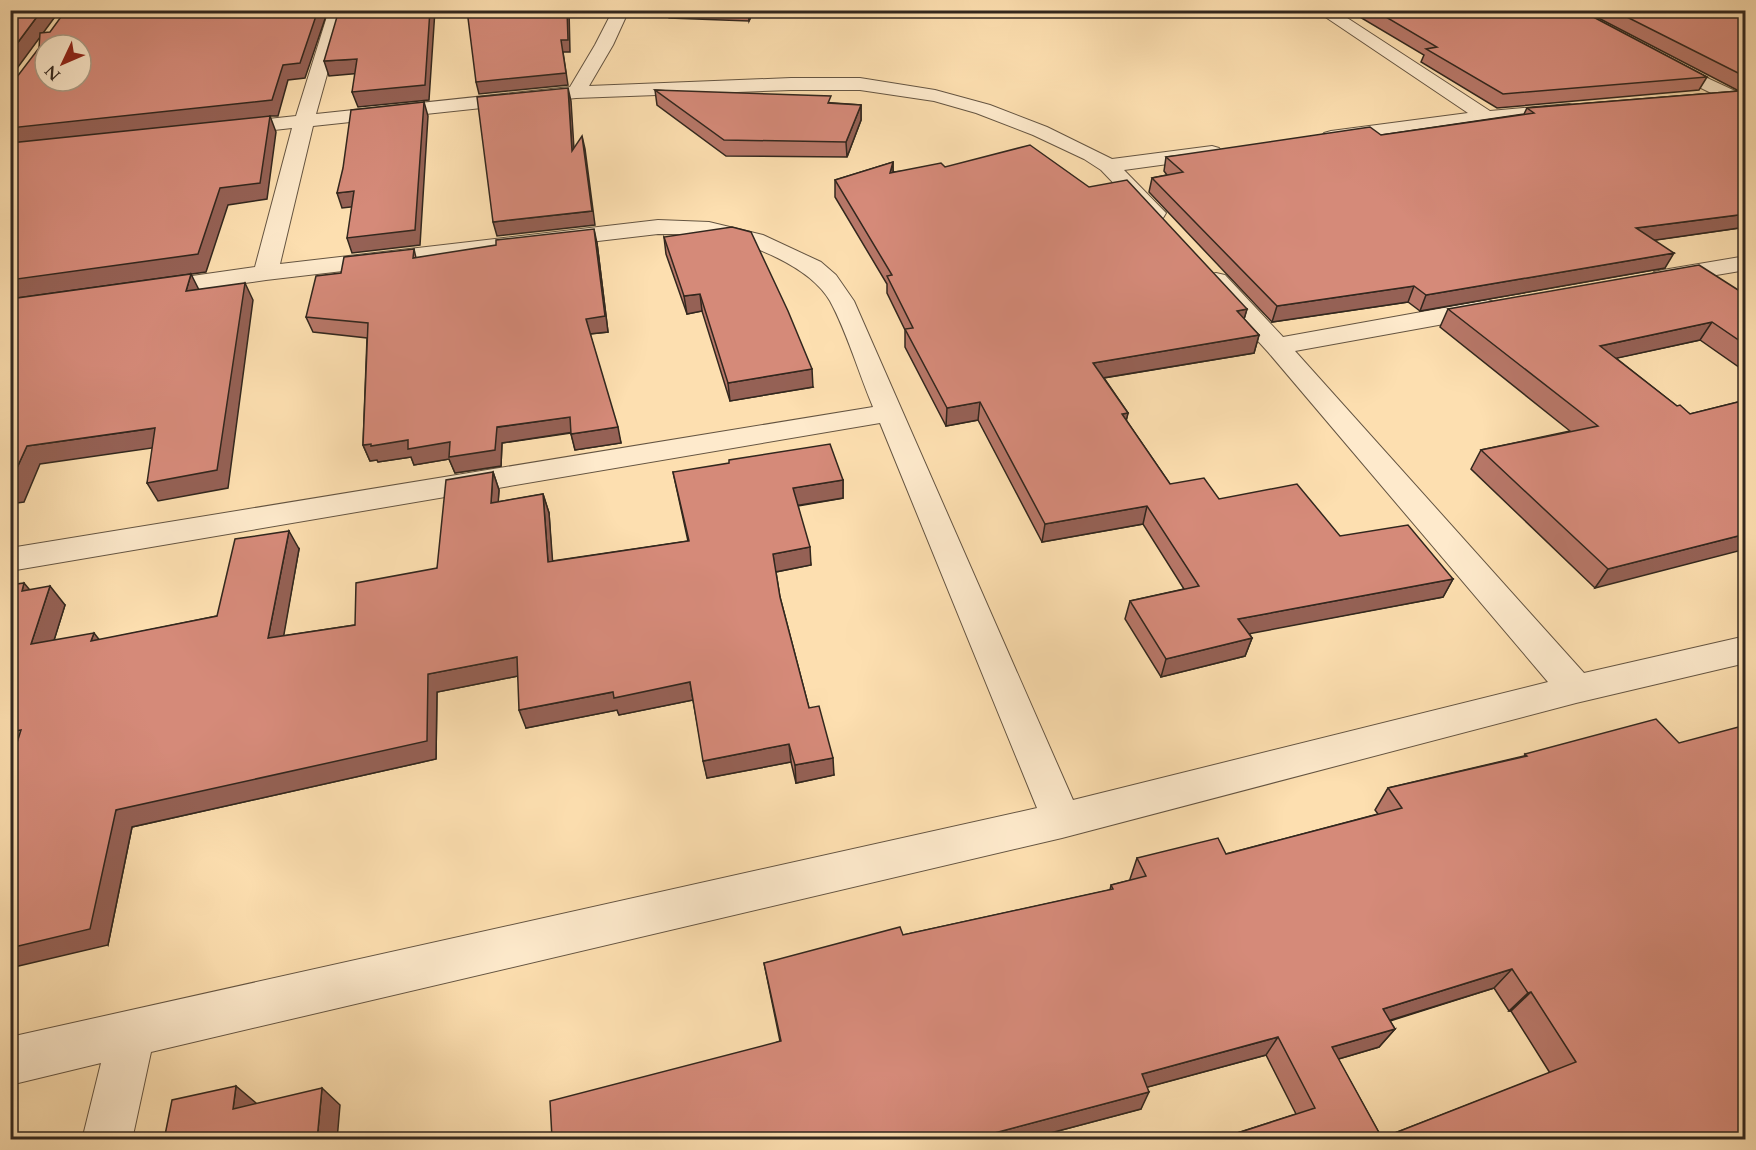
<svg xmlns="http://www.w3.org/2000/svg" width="1756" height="1150" viewBox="0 0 1756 1150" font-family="Cardo,serif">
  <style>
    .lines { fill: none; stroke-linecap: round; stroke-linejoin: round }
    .street-casing { stroke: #655542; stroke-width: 2 }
    .street { fill: #feeacc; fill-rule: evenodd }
    .wall { fill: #b77768; stroke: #32271e; stroke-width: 1.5; fill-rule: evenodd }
    .shaded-wall { fill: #956155; stroke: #32271e; stroke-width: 1.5 }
    .building { fill: #d58a79; stroke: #32271e; stroke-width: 1.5; fill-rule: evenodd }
  </style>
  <rect width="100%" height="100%" fill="#fddfb0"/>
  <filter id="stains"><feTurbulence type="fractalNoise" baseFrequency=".00333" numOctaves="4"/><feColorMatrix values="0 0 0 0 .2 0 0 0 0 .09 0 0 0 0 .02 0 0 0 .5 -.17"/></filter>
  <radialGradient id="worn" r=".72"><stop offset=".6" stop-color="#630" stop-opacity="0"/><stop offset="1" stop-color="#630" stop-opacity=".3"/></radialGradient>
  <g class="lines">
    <defs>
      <g id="street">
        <path d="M 329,10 L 345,10 L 316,114 L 570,87 L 595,45 L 613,10 L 629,10 L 613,45 L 589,86 L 791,78 L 860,78 L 935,90 L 990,105 L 1047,127 L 1112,159 L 1212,146 L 1219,148 L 1222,152 L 1219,156 L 1212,158 L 1124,170 L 1166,213 L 1163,218 L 1155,220 L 1147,218 L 1101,170 L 1084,159 L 1033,135 L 976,113 L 934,101 L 860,90 L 791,90 L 576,98 L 313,126 L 280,264 L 658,220 L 709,222 L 763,235 L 821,262 L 836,275 L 854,301 L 1073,800 L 1548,682 L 1268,352 L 1207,285 L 1204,280 L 1207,275 L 1216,273 L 1225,275 L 1283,337 L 1488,300 L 1497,303 L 1501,308 L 1497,313 L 1488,316 L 1295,351 L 1584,673 L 1746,636 L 1746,663 L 1576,703 L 1062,838 L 151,1052 L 132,1140 L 82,1140 L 101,1063 L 10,1085 L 10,1037 L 1037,808 L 880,423 L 10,571 L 10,548 L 873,407 C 859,374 847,332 830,301 C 810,266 747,241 708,236 C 692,234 675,234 658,234 L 266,280 L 150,296 L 141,294 L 138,289 L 141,284 L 150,282 L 255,267 L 292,128 L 230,135 L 223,133 L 220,129 L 223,125 L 230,123 L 296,116 Z"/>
        <path d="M 1315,10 L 1335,10 L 1490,111 L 1569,104 L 1576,106 L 1579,110 L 1576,114 L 1569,116 L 1486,123 L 1331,143 L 1324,141 L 1321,137 L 1324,133 L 1331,131 L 1468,113 Z"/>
        <path d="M 1664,58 L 1746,96 L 1746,110 L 1658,67 L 1655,63 L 1658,59 Z"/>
        <path d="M 1746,256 L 1746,270 L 1663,284 L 1654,282 L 1651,277 L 1654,272 L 1663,270 Z"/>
      </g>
    </defs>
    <use href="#street" class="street-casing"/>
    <use href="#street" class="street"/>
  </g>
  <g class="wall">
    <path d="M 668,10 L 754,10 L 749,21 L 669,18 Z"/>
    <path d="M 1348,10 L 1580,10 L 1707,77 L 1699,90 L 1497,108 L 1421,62 L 1424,55 Z"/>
    <path d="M 1583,10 L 1746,10 L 1746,227 L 1654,240 L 1665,268 L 1420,311 L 1408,302 L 1272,322 L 1149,192 L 1152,178 L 1167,175 L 1164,171 L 1166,157 L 1381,135 L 1524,114 L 1527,108 L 1739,91 Z"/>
    <path d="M 655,90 L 861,105 L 861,120 L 847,157 L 726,156 L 657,105 Z"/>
    <path d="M 893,162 L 893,172 L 945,167 L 1247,309 L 1244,319 L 1259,335 L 1254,353 L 1104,378 L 1128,413 L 1126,420 L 1170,484 L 1340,536 L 1453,579 L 1443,597 L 1249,633 L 1252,638 L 1245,656 L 1161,677 L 1125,619 L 1130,601 L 1184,589 L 1143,524 L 1042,542 L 978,420 L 946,426 L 905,347 L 905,330 L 887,293 L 887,284 L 835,197 L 835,180 Z"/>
    <path d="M 664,237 L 813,387 L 730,401 L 702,311 L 687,314 L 666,254 Z"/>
    <path d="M 597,243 L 608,332 L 590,334 L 621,443 L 575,450 L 571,433 L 502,443 L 501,466 L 455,473 L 449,459 L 414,465 L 411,457 L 378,462 L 377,460 L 370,461 L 363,445 L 367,338 L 313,332 L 306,317 L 341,273 L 414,249 L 416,258 Z"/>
    <path d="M 1746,295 L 1746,372 L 1700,340 L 1616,358 L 1677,406 L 1690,414 L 1746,400 L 1595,588 L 1471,469 L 1481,450 L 1570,431 L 1440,327 L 1448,309 Z"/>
    <path d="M 493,472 L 499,490 L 498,502 L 543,494 L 549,513 L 552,561 L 688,541 L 673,472 L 843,480 L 843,498 L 798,506 L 811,565 L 776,572 L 780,597 L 809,708 L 834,775 L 796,783 L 791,762 L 707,778 L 693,700 L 619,715 L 617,710 L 526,728 L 518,676 L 437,692 L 436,759 L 132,827 L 108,945 L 15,751 L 10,752 L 10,585 L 30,590 L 65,605 L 54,640 L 100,640 L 217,616 L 299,549 L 283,636 L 355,625 L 437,568 Z"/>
    <path d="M 1525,754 L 1746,1140 L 1225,1140 L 1228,1136 L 1296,1114 L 1266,1055 L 1147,1087 L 1141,1109 L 1024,1140 L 545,1140 L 552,1138 L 780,1041 L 764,963 L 903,935 L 1110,890 L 1111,885 L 1131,880 L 1130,879 L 1137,858 L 1226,854 L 1378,814 L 1375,810 L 1388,788 L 1524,756 ZM 1494,988 L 1509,1011 L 1511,1011 L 1550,1073 L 1382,1138 L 1338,1059 L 1379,1047 L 1395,1029 L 1390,1021 Z"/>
  </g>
  <g class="shaded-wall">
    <path d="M 42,10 L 60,10 L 10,78 L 10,53 Z"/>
    <path d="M 318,10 L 328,10 L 305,78 L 288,80 L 278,116 L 270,116 L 276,132 L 267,199 L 228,205 L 206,272 L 10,299 L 10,128 L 283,65 Z"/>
    <path d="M 430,10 L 435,10 L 429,100 L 358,107 L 352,92 Z"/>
    <path d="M 567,10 L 569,10 L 570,52 L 563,52 L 568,85 L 479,94 L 476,82 L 561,40 Z"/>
    <path d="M 748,10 L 754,10 L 749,21 Z"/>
    <path d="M 357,59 L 362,73 L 329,76 L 324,61 Z"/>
    <path d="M 568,88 L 571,101 L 575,165 L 572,151 Z"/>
    <path d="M 424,102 L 428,116 L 420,245 L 352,253 L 347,238 Z"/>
    <path d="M 861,105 L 861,120 L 847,157 L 846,142 Z"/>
    <path d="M 582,136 L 585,149 L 595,225 L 497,236 L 493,222 L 592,211 Z"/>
    <path d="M 893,162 L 893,178 L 890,173 Z"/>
    <path d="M 354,191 L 359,206 L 342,208 L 337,193 Z"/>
    <path d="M 1746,214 L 1746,227 L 1628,244 L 1636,228 Z"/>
    <path d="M 594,229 L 597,243 L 608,332 L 589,334 L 586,319 Z"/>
    <path d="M 1674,253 L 1665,268 L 1420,311 L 1426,295 Z"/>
    <path d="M 191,274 L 200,292 L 186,291 Z"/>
    <path d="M 245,283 L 253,300 L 228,488 L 158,501 L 147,483 Z"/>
    <path d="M 1414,286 L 1408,302 L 1272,322 L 1277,306 Z"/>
    <path d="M 700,294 L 702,311 L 687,314 L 684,296 Z"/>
    <path d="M 1247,309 L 1242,326 L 1237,311 Z"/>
    <path d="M 1712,322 L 1700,340 L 1590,364 L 1600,346 Z"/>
    <path d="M 1259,335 L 1254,353 L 1090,380 L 1093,363 Z"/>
    <path d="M 812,369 L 813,387 L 730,401 L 728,383 Z"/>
    <path d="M 980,402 L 978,420 L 946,426 L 947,408 Z"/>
    <path d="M 1128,413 L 1124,431 L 1122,414 Z"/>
    <path d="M 570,417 L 574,432 L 502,443 L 501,466 L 455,473 L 449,459 L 414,465 L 411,457 L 378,462 L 377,460 L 370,461 L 363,445 L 408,440 Z"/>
    <path d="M 618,427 L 621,443 L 575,450 L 571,434 Z"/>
    <path d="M 155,428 L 166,446 L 40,464 L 24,502 L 10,504 L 10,483 L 27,446 Z"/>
    <path d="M 493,472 L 499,490 L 497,521 L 491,503 Z"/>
    <path d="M 843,480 L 843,498 L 794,506 L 793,488 Z"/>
    <path d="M 543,494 L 549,513 L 554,580 L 548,562 Z"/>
    <path d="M 1147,506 L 1143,524 L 1042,542 L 1045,524 Z"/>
    <path d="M 289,531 L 299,549 L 280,657 L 268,638 Z"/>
    <path d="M 1746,534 L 1746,549 L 1595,588 L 1608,569 Z"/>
    <path d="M 810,547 L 811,565 L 775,572 L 773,554 Z"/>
    <path d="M 1453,579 L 1443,597 L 1232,637 L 1238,619 Z"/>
    <path d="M 24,583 L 39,601 L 22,591 Z"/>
    <path d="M 50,586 L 65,605 L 47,663 L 31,644 Z"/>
    <path d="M 94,633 L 108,651 L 91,641 Z"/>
    <path d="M 1252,638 L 1245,656 L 1161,677 L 1166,659 Z"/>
    <path d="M 517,657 L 523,675 L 437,692 L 436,759 L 132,827 L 108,945 L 10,968 L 10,948 L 116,810 L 428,674 Z"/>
    <path d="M 690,682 L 693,700 L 619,715 L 617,710 L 526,728 L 519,710 L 613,692 Z"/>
    <path d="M 789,744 L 791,762 L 707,778 L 703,761 Z"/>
    <path d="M 833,758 L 834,775 L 796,783 L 795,765 Z"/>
    <path d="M 1512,969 L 1494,988 L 1368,1027 L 1383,1009 Z"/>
    <path d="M 1531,992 L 1511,1011 L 1509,1011 L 1528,993 Z"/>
    <path d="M 1395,1029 L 1379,1047 L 1318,1065 L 1332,1047 Z"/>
    <path d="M 1278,1037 L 1266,1055 L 1133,1091 L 1142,1074 Z"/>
    <path d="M 236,1086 L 256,1103 L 253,1126 L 233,1109 Z"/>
    <path d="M 322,1088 L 340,1105 L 337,1140 L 317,1140 Z"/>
    <path d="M 1149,1092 L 1141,1109 L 1024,1140 L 968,1140 Z"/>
  </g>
  <g class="building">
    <path d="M 10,10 L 42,10 L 10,53 Z"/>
    <path d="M 66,10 L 318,10 L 300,63 L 283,65 L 272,100 L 10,128 L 10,86 L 39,48 L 40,33 L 50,32 ZM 45,45 L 81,45 L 81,81 L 45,81 Z"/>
    <path d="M 339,10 L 430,10 L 425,85 L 352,92 L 357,59 L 324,61 Z"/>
    <path d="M 467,10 L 567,10 L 568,40 L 561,40 L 566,73 L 476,82 Z"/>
    <path d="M 1374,10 L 1580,10 L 1707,77 L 1503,94 L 1426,49 L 1437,47 Z"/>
    <path d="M 1613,10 L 1746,10 L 1746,77 Z"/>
    <path d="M 568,88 L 572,151 L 582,136 L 592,211 L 493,222 L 477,97 Z"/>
    <path d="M 1746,89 L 1746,214 L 1636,228 L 1674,253 L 1426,295 L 1414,286 L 1277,306 L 1152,178 L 1183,172 L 1166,157 L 1370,127 L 1381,135 L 1534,113 L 1527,108 L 1739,91 Z"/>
    <path d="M 655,90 L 831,96 L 828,103 L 861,105 L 846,142 L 724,140 Z"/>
    <path d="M 424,102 L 415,230 L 347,238 L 354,191 L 337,193 L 343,168 L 351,110 Z"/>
    <path d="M 270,116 L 260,183 L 220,188 L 198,254 L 10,280 L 10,143 Z"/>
    <path d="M 1030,145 L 1089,187 L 1127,180 L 1247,309 L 1237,311 L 1259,335 L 1093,363 L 1128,413 L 1122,414 L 1170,484 L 1204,478 L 1219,499 L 1297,484 L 1340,536 L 1408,525 L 1453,579 L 1238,619 L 1252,638 L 1166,659 L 1130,601 L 1199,586 L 1147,506 L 1045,524 L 980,402 L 947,408 L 905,329 L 913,328 L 887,276 L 892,275 L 835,180 L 893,162 L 890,173 L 941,163 L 945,167 Z"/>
    <path d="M 732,227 L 751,232 L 788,311 L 812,369 L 728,383 L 700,294 L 684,296 L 664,237 Z"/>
    <path d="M 594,229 L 605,316 L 586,319 L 618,427 L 571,434 L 570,417 L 497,427 L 495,450 L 449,457 L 450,442 L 408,449 L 408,440 L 371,446 L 371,444 L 363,445 L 368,323 L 306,317 L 316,276 L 341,273 L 344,257 L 414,249 L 413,258 L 496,245 L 496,240 Z"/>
    <path d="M 1699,265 L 1746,295 L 1746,345 L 1712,322 L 1600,346 L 1677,406 L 1680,405 L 1690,414 L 1746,400 L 1746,534 L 1608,569 L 1481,450 L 1598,426 L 1448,309 Z"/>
    <path d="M 191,274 L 186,291 L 245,283 L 217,470 L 147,483 L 155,428 L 27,446 L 10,483 L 10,299 Z"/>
    <path d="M 830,444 L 843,480 L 793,488 L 810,547 L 773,554 L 780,597 L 809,708 L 819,706 L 833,758 L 795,765 L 789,744 L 703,761 L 690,682 L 614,698 L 613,692 L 519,710 L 517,657 L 428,674 L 427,741 L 116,810 L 90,929 L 10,948 L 10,765 L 21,730 L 10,732 L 10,585 L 24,583 L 22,591 L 50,586 L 31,644 L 94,633 L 91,641 L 217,616 L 235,539 L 289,531 L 268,638 L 355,625 L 356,583 L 437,568 L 446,480 L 493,472 L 491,503 L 543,494 L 548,562 L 689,541 L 673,472 L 729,463 L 729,460 Z"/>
    <path d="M 1656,719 L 1679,743 L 1746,725 L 1746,1140 L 1229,1140 L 1228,1136 L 1315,1108 L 1278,1037 L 1142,1074 L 1149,1092 L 968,1140 L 545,1140 L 552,1138 L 550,1101 L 781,1041 L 764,963 L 900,927 L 903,935 L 1113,889 L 1111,885 L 1146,876 L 1137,858 L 1218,838 L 1226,854 L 1402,808 L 1388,788 L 1527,756 L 1525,754 ZM 1512,969 L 1528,993 L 1531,992 L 1576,1062 L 1382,1138 L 1332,1047 L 1395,1029 L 1383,1009 Z"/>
    <path d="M 236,1086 L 233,1109 L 322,1088 L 317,1140 L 164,1140 L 172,1100 Z"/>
  </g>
  <rect width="1756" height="1150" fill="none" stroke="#fddfb0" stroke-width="36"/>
  <rect x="12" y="12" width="1732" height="1126" fill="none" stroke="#32271e" stroke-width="3"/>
  <rect x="18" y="18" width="1720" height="1114" fill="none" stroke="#32271e" stroke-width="1.5"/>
  <g transform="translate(63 63) rotate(226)"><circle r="28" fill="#feeacc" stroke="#ac9c86" stroke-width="1.5"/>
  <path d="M0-4.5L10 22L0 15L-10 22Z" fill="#8f2418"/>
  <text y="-9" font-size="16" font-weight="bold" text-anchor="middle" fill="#32271e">N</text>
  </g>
  <rect width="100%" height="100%" filter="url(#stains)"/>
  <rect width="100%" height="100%" fill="url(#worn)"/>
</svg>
